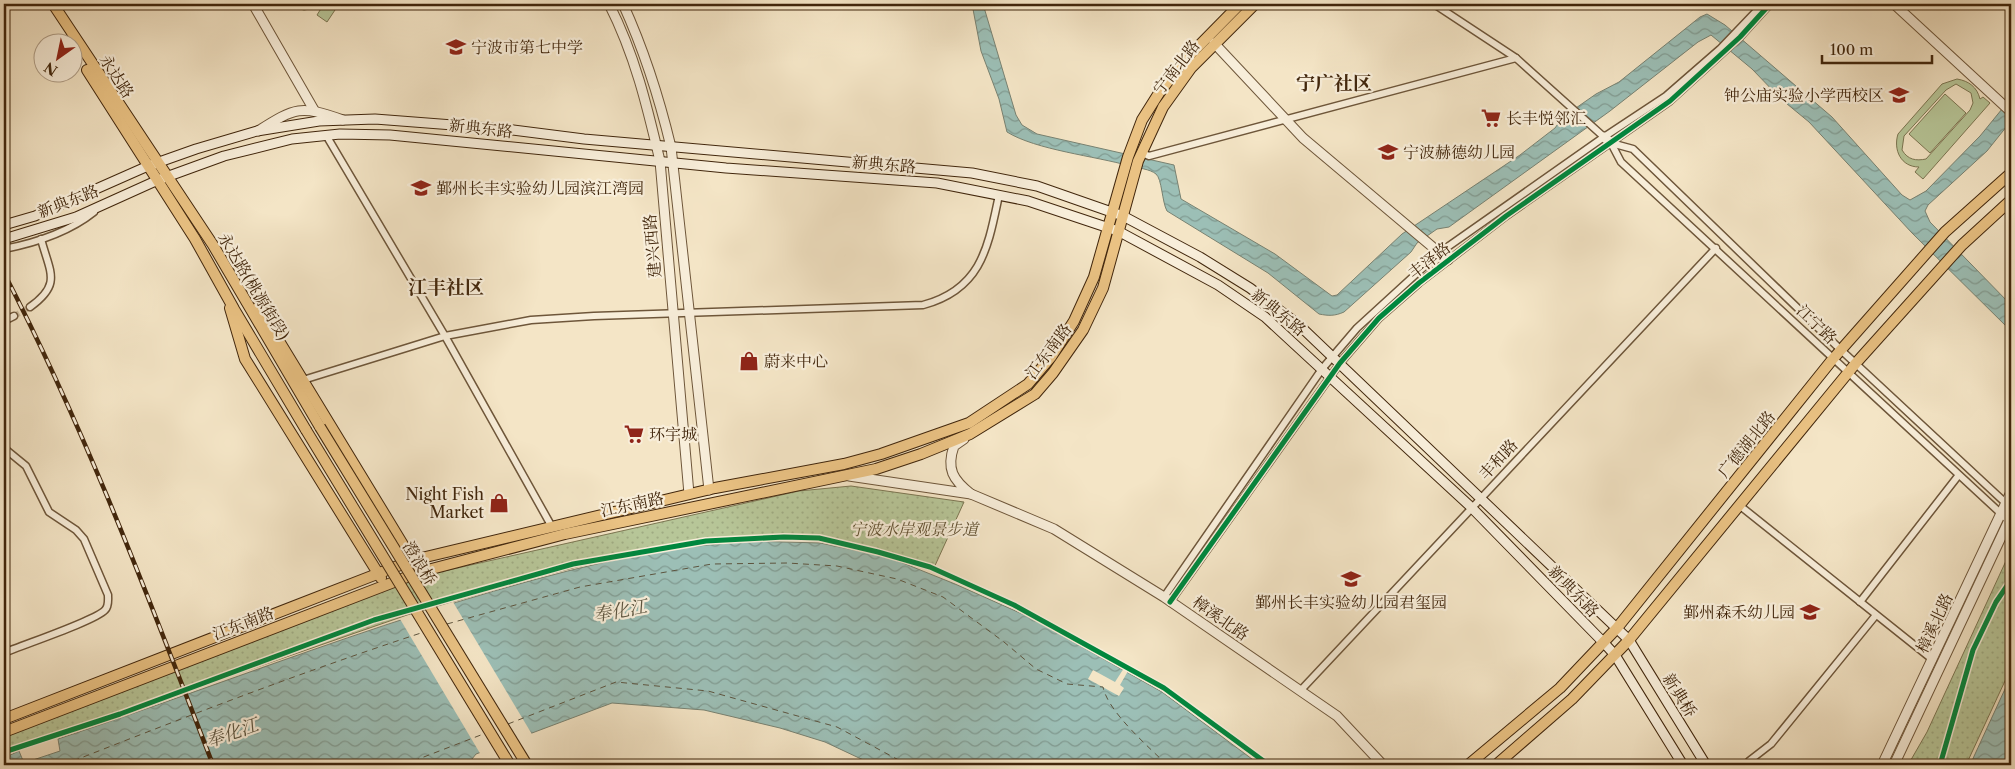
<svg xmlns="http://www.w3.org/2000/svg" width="2015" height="769" viewBox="0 0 2015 769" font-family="'Libre Caslon Text','Noto Serif SC',serif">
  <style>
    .grass { fill: #b7c698; stroke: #7c7652; fill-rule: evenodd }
    .park { fill: url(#park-dots); stroke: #7c7652 }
    .water { fill: url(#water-waves); stroke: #788272 }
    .pier { fill: #f4e5c6 }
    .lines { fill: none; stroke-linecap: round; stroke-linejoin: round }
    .ferry { stroke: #5c543f; stroke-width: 1; stroke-dasharray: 6 5; stroke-linecap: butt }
    .minor-tunnel { stroke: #d0bfa1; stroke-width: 6; stroke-dasharray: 6 3; stroke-linecap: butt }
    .minor-casing { stroke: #6e563a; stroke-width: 9 }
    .tertiary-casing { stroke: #6e563a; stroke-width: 11 }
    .secondary-casing { stroke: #41260c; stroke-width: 11 }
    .primary-casing { stroke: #41260c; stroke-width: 12 }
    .minor { stroke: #f8eeda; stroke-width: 6 }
    .tertiary { stroke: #f8eeda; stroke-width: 9 }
    .secondary { stroke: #f8eeda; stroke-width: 9 }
    .primary { stroke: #eac283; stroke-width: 10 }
    .rail-casing { stroke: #41260c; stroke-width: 4.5 }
    .rail { stroke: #f8eeda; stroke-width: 2.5; stroke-dasharray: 8; stroke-linecap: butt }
    .primary-bridge-casing { stroke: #41260c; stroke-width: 12; stroke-linecap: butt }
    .primary-bridge { stroke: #eac283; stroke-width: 10 }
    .cycleway-casing { stroke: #f8eeda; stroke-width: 8 }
    .cycleway { stroke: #00873e; stroke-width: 5 }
    .labels { text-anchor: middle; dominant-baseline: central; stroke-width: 4.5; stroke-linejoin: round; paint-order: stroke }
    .poi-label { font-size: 16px; fill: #41260c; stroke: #f8eeda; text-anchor: start }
    .street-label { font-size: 16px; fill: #41260c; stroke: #f8eeda }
    .park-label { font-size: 16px; font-style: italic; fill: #5e4e2f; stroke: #f8eeda }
    .water-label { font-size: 18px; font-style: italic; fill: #5c543f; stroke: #f8eeda }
    .quarter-label { font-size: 19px; font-weight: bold; fill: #41260c; stroke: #f8eeda }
  </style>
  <defs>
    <pattern id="park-dots" width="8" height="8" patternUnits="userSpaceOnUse" patternTransform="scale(1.25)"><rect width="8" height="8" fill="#b7c698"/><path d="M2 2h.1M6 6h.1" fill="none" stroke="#9faa82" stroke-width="1.8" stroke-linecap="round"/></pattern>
    <pattern id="water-waves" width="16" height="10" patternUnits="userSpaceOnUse" patternTransform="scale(1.25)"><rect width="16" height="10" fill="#9cbfb6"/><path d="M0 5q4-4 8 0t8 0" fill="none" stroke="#819b92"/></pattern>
  </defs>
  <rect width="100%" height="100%" fill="#f4e5c6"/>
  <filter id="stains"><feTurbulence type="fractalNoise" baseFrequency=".004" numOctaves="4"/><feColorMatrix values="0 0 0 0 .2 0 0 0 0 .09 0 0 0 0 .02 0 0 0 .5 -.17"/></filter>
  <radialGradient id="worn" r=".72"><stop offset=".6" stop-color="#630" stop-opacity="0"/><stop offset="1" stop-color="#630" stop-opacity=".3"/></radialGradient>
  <g class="grass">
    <path d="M 281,4 L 339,4 L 327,22 L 317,15 L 322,7 L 304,10 Z"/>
    <path d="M 1957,79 C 1969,81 1977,87 1980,99 L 1983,97 L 1990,103 L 1923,179 L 1915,172 L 1919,167 C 1901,167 1893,150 1898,134 L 1942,84 ZM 1956,84 L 1971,93 L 1973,103 L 1970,110 L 1926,159 C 1916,161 1908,160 1902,150 L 1904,136 L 1946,90 Z"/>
    <path d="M 1945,94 L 1966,113 L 1930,153 L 1909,134 Z"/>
  </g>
  <g class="park">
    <path d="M 851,486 L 964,502 L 933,570 L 891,556 L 821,541 L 775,539 L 715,542 L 613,558 L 545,575 L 407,615 L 4,755 L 4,737 L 422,576 L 799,491 Z"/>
    <path d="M 2011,550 L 2011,668 L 1966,765 L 1908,765 L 1927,732 Z"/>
  </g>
  <g class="water">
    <path d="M 972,4 L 983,4 L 1016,115 L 1022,125 L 1037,134 L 1174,165 L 1181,199 L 1275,254 L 1332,296 L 1337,295 L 1402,234 L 1520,155 L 1555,128 L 1563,117 L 1596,94 L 1619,82 L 1700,17 L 1707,14 L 1725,25 L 1832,117 L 1902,195 L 1910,200 L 1926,191 L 1980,136 L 2011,98 L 2011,121 L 1987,151 L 1928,205 L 1925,211 L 1930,222 L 2011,305 L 2011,331 L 1912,233 L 1809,122 L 1781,99 L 1752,69 L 1711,35 L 1698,42 L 1610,111 L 1449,227 L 1437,229 L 1417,243 L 1411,252 L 1344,312 C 1335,316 1329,316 1319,314 L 1268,273 L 1167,211 C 1162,202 1162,179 1156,174 C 1150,169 1138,168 1130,166 C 1095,156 1036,150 1007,132 L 999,99 L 981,51 Z"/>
    <path d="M 747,541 L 820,543 L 888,557 L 955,584 L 1029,617 L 1162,692 L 1260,765 L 874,765 L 825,742 L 780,728 L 704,710 L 612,703 L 476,754 L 472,759 L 472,765 L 4,765 L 4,758 L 19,751 L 24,763 L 60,751 L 58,739 C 251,675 442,595 642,554 C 676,547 713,545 747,541 Z"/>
    <path d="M 2011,676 L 2011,765 L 1970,765 Z"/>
  </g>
  <g class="pier">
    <path d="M 453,602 L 533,736 L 481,755 L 400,619 Z"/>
    <path d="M 1124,668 L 1128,671 L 1120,685 L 1124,688 L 1119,696 L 1088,679 L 1093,670 L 1115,682 Z"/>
  </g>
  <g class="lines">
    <g class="ferry">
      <path d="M 447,624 L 580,587 L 712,564 L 787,563 L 837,566 L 897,579 L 943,597 L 1004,642 L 1036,669 L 1067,684 L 1103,687 C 1108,712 1149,747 1167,765"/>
      <path d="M 508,724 L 616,682 L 708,691 L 837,727 L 908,765"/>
      <path d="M 63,765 C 182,718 302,672 424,632"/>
      <path d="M 403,765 L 486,733"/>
    </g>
    <path class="minor-tunnel" d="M 14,316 L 30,307"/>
    <defs>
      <g id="minor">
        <path d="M 1434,4 L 1516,58 L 1604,137"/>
        <path d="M 326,135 L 445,336 L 552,527"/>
        <path d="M 1611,143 L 1621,162 L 2009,521"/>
        <path d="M 1611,143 L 1633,149 L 1841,350 L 2011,508"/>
        <path d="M 1142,153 L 1149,156 L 1516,58"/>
        <path d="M 4,249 C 35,243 69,232 94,212"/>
        <path d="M 30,307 C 62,284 50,273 41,239"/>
        <path d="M 4,321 L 14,316"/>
        <path d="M 303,380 L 445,336 L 531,320 L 594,316 L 923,305 C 982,289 988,247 999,195"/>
        <path d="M 4,448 L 26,466 L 49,512 L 76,530 L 84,539 L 108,595 C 108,600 109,606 105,610 C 95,621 22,645 4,653"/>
        <path d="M 1739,505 L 1933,660"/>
        <path d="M 1164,597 L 1322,369 L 1357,328 L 1439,253 L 1604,137 L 1666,96 L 1720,49 L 1763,4"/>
        <path d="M 1170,602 L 1340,363 L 1379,318 L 1419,283 L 1506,216 L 1670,101 L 1740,37 L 1770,4"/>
        <path d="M 1860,602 L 1958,476"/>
        <path d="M 1301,690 L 1716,248"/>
        <path d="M 1749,761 L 1771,744 L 1876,615"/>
      </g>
      <g id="tertiary">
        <path d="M 253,4 L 314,110"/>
        <path d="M 609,4 C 635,55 647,106 660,161 L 689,494"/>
        <path d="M 623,4 C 644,50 659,97 671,147 L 709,490"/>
        <path d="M 1894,4 L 2011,112"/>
        <path d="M 1214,43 L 1303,138 L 1448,260"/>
        <path d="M 258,131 C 296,107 300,105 343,120"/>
        <path d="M 1604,137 L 1611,143"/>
        <path d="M 849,476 L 971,494 C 953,480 946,469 954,446 L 964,439"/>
        <path d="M 971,494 L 1054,529 L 1164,597 L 1337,716 L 1383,765"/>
        <path d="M 1882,765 L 2011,492"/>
        <path d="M 1894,765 L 2011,516"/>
      </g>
      <g id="secondary">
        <path d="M 4,225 L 35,216 L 148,166 L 196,149 L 257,131 L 319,121 L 375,119 L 505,129 L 584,139 L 972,173 L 1037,186 L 1123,216 L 1200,257 L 1250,288 L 1299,325 L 1629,640 L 1706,765"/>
        <path d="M 4,239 L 76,217 L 158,180 L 224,156 L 292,139 L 340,134 L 390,135 L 726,168 L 937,183 L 1028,201 L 1118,231 L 1218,285 L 1265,317 L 1471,507 L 1604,643 L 1615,655 L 1683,765"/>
      </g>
      <g id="primary">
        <path d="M 53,4 L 213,245 L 320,427"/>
        <path d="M 87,70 L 195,239 L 234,309 L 306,430"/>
        <path d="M 230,308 L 245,359 L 381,578"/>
        <path d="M 257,308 L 273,331 L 416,566"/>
        <path d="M 4,719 L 413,560 L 715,488 L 844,464 L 881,454 L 969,423 L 1028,384 L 1051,357 L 1074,321 L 1094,277 L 1128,157 L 1142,120 L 1159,93 L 1184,61 L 1240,4"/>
        <path d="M 4,732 L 420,572 L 565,534 L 876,469 L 921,454 L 970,434 L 1035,394 L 1053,373 L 1083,330 L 1103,288 L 1138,161 L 1163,107 L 1191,68 L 1255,4"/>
        <path d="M 1468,765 L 1560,688 L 1617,628 L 1832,360 L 1945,232 L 2011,173"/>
        <path d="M 1496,765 L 1572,699 L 1629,640 L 1856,363 L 1962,245 L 2011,200"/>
      </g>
    </defs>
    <use href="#minor" class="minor-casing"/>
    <use href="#tertiary" class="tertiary-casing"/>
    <use href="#secondary" class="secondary-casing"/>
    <use href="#primary" class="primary-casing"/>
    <use href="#minor" class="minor"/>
    <use href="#tertiary" class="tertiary"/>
    <use href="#secondary" class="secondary"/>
    <use href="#primary" class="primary"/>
    <defs>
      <path id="rail" d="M 4,273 C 86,431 149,599 213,765"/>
    </defs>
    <use href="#rail" class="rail-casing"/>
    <use href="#rail" class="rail"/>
    <defs>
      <g id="primary-bridge">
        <path d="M 320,427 L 527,765"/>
        <path d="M 306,430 L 510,765"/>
      </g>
    </defs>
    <use href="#primary-bridge" class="primary-bridge-casing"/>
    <use href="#primary-bridge" class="primary-bridge"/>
    <defs>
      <g id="cycleway">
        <path d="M 1170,602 L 1340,363 L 1379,318 L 1419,283 L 1506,216 L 1670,101 L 1740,37 L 1770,4"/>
        <path d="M 4,752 L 120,714 L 374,620 L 573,564 L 706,541 L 784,537 L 819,538 L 878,552 L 930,567 L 1014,605 L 1164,688 L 1269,765"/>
        <path d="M 1940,765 L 1973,650 L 1996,602 L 2011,580"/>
      </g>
    </defs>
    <use href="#cycleway" class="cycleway-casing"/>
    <use href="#cycleway" class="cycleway"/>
  </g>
  <defs>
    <symbol id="school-bare" viewBox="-9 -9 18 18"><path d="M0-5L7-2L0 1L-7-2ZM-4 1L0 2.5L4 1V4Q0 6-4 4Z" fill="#8f2418" stroke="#f8eeda" stroke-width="2.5" paint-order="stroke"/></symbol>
    <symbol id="supermarket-bare" viewBox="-9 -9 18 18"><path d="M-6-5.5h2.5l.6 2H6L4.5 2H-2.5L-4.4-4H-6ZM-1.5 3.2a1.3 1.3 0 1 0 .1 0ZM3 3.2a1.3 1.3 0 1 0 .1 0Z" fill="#8f2418" stroke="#f8eeda" stroke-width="2.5" paint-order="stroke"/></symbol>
    <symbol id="shop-bare" viewBox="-9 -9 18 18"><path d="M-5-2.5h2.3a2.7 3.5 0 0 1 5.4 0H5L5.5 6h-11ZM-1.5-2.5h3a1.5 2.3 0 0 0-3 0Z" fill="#8f2418" stroke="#f8eeda" stroke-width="2.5" paint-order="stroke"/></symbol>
  </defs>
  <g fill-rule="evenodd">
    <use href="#school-bare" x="442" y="33" width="28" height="28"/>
    <use href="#school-bare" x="1885" y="81" width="28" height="28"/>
    <use href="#supermarket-bare" x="1477" y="104" width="28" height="28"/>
    <use href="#school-bare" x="1374" y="138" width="28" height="28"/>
    <use href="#school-bare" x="407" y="174" width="28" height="28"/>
    <use href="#shop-bare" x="735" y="347" width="28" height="28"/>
    <use href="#supermarket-bare" x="620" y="420" width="28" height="28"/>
    <use href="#shop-bare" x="485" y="489" width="28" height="28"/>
    <use href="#school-bare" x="1337" y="565" width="28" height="28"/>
    <use href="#school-bare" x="1796" y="598" width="28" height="28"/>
  </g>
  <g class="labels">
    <g class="poi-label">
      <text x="471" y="47">宁波市第七中学</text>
      <text x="1884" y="95" text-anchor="end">钟公庙实验小学西校区</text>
      <text x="1506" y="118">长丰悦邻汇</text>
      <text x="1403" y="152">宁波赫德幼儿园</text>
      <text x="436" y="188">鄞州长丰实验幼儿园滨江湾园</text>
      <text x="764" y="361">蔚来中心</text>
      <text x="649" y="434">环宇城</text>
      <text x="484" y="494" text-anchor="end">Night Fish<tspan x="484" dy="18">Market</tspan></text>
      <text x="1351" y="602" text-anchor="middle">鄞州长丰实验幼儿园君玺园</text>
      <text x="1795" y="612" text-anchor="end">鄞州森禾幼儿园</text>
    </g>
    <g class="street-label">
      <text transform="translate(1176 67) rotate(-52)">宁南北路</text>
      <text transform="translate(117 76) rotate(57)">永达路</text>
      <text transform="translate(481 128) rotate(6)">新典东路</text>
      <text transform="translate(884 164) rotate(5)">新典东路</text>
      <text transform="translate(68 201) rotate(-21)">新典东路</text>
      <text transform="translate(652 246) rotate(-95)">建兴西路</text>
      <text transform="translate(1429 260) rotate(-38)">丰泽路</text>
      <text transform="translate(254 286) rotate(59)">永达路(桃源街段)</text>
      <text transform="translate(1279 312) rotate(39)">新典东路</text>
      <text transform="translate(1817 324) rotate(44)">江宁路</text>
      <text transform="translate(1048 351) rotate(-53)">江东南路</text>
      <text transform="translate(1746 444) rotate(-51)">广德湖北路</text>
      <text transform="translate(1498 459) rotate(-47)">丰和路</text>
      <text transform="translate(632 504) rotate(-12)">江东南路</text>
      <text transform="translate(420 563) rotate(58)">澄浪桥</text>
      <text transform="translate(1574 591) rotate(46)">新典东路</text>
      <text transform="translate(1221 618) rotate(35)">樟溪北路</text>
      <text transform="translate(243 623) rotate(-21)">江东南路</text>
      <text transform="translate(1934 623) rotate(-65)">樟溪北路</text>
      <text transform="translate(1680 695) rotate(58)">新典桥</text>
    </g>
    <g class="park-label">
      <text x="914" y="529">宁波水岸观景步道</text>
    </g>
    <g class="water-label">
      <text transform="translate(620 611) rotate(-10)">奉化江</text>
      <text transform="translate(232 733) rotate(-19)">奉化江</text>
    </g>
    <g class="quarter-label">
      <text x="1334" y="83">宁广社区</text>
      <text x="446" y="287">江丰社区</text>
    </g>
  </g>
  <rect width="2015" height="769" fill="none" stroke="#f4e5c6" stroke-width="20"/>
  <rect x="5" y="5" width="2005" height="759" fill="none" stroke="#41260c" stroke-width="2.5"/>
  <rect x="10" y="10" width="1995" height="749" fill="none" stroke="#41260c"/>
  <g transform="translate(58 58) rotate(213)"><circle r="24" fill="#f8eeda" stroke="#af9e88"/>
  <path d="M0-4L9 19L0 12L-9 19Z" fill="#8f2418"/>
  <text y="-8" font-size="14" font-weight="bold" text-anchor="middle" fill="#41260c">N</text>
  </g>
  <path d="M1822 55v8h110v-8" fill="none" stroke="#41260c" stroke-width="2.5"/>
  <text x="1830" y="55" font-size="15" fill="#41260c" stroke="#f8eeda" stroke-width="4" paint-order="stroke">100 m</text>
  <rect width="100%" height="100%" filter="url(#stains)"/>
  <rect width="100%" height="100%" fill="url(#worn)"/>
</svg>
